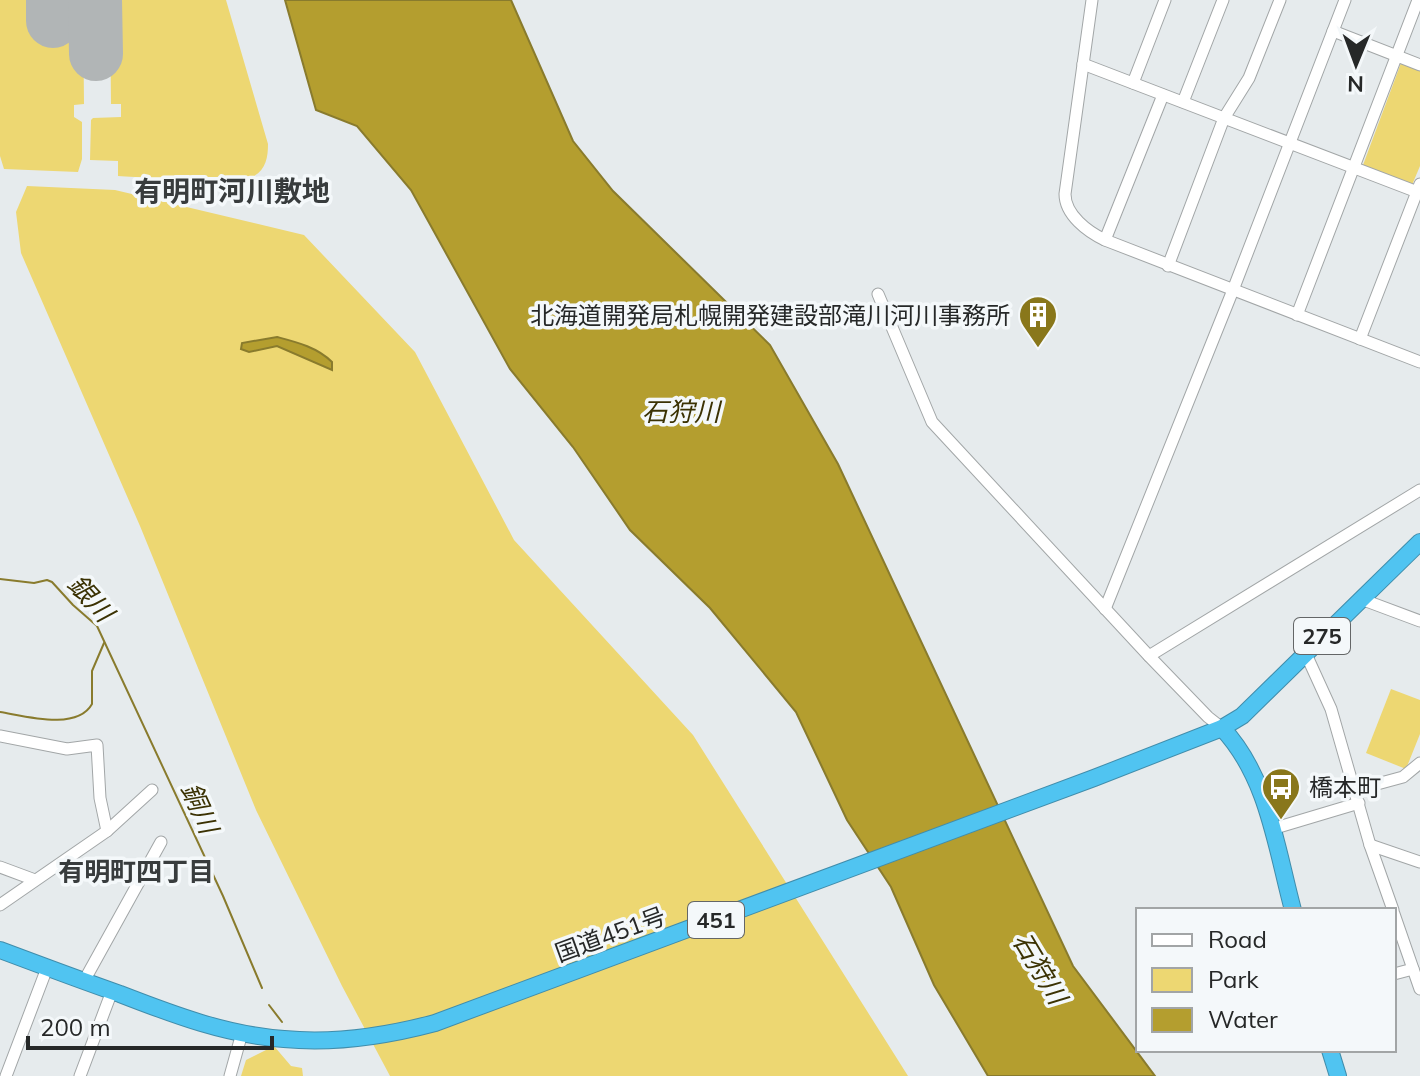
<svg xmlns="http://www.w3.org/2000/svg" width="1420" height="1076" viewBox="0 0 1420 1076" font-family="Mulish,'Noto Sans JP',sans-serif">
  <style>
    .green { fill: #edd772 }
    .water { fill: #b49e2f; stroke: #897b2d; stroke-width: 2 }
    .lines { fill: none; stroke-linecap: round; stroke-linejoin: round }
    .stream { stroke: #897b2d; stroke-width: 2 }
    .runway { stroke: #b1b5b6; stroke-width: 54 }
    .minor-casing { stroke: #a2a6a7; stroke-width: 13 }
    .highway-casing { stroke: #418dab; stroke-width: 18 }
    .minor { stroke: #fff; stroke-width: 11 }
    .highway { stroke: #50c4f1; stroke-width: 16 }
    .labels { text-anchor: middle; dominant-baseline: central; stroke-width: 7; stroke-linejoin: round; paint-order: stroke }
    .shield { fill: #f4f8fa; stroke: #646667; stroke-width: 2 }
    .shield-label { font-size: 22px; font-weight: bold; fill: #262828 }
    .poi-label { font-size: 24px; fill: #262828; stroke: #f4f8fa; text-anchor: end }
    .street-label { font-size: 24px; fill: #262828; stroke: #f4f8fa }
    .water-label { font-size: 26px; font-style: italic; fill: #3b3203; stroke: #f4f8fa }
    .neighbourhood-label { font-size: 26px; font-weight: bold; fill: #383c3d; stroke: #f4f8fa }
    .quarter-label { font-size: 28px; font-weight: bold; fill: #383c3d; stroke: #f4f8fa }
  </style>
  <rect width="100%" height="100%" fill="#e6ebed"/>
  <g class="green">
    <path d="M 0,0 L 83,0 L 84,104 L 74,105 L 74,117 L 82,122 L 82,159 L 78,172 L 4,169 L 0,156 Z"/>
    <path d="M 87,0 L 107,0 L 107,64 L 98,74 L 88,64 Z"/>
    <path d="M 110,0 L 226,0 L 268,144 C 268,157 266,169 254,176 C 236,187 144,177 118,176 L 118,161 L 90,160 L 91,120 L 93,118 L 121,117 L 121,104 L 111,104 Z"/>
    <path d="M 1401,63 L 1420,70 L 1420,166 L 1412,185 L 1363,165 Z"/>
    <path d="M 27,186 L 115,190 L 304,235 L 415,352 L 514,540 L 693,735 L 908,1076 L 390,1076 L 342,986 L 256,810 L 140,526 L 21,253 L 16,212 Z"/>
    <path d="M 1391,689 L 1420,700 L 1420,734 L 1406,769 L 1366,753 Z"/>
    <path d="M 274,1046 L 291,1066 L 302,1068 L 303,1076 L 241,1076 L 246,1060 Z"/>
  </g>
  <g class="water">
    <path d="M 285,0 L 511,0 L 573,141 L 613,191 L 770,345 L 838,464 L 1073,966 L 1155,1076 L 988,1076 L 934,985 L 891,887 L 847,820 L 796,712 L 710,608 L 630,530 L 573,447 L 510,369 L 411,190 L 357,126 L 316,110 Z"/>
    <path d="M 277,337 C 296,342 317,347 332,362 L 332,370 L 277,346 L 249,352 L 241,349 L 242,343 Z"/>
  </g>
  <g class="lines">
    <g class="stream">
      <path d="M 0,579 L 34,583 L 47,580 L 52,582 L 73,605 L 97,626 L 223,896 L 262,988"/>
      <path d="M 0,712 C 25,716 77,731 92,704 L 92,671 L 104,643"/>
      <path d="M 269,1005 L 282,1022"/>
    </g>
    <g class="runway">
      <path d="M 53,0 L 53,21"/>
      <path d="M 95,0 L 96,54"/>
    </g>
    <defs>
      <g id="minor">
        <path d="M 1092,0 L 1065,194 C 1065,215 1088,232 1105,240 L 1420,362"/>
        <path d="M 1333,31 L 1420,65"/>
        <path d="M 1083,64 L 1420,193"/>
        <path d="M 1133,83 L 1165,0"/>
        <path d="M 1183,102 L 1223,0"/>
        <path d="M 1105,240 L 1163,95"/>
        <path d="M 1168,266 L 1224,118 L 1249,78 L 1280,0"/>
        <path d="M 878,294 L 932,422 L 1149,656 L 1208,717 L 1222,728"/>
        <path d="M 1297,315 L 1418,0"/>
        <path d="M 1360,339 L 1420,184"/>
        <path d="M 1361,599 L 1420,621"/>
        <path d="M 1105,609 L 1233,290 L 1345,0"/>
        <path d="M 1305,652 L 1331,709 L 1370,845 L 1393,910"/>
        <path d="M 1149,656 L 1420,490"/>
        <path d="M 0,736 L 67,749 L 97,745 L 100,798 L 107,831"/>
        <path d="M 1355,790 L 1403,777 L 1420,763"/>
        <path d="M 1272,829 L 1359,803"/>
        <path d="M 1370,845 L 1420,862"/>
        <path d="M 0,867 L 35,880"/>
        <path d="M 0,905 L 107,831 L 152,790"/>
        <path d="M 1394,914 L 1420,989"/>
        <path d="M 1394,974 L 1413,969"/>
        <path d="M 84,981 L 161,842"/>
        <path d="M 6,1076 L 47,968"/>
        <path d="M 80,1076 L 112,991"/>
        <path d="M 230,1076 L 242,1033"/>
      </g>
      <g id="highway">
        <path d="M 1222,728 C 1268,777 1276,847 1293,910"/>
        <path d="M 0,950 C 40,965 80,980 120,994 C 174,1015 227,1035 284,1039 C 335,1044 386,1036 435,1023 L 1094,778 L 1222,728 L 1242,716 L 1420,542"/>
        <path d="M 1330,1050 L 1338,1076"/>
      </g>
    </defs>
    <use href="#minor" class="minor-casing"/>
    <use href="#highway" class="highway-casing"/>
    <use href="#minor" class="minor"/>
    <use href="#highway" class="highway"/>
  </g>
  <defs>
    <symbol id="building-pin" viewBox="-11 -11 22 30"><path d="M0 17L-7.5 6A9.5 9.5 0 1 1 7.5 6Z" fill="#89771b" stroke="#f4f8fa"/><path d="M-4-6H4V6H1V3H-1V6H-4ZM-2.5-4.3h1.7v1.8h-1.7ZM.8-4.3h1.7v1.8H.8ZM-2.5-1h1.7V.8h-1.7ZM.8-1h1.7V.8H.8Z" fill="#fff"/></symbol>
    <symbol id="bus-pin" viewBox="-11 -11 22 30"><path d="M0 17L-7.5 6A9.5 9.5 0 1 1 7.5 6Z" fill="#89771b" stroke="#f4f8fa"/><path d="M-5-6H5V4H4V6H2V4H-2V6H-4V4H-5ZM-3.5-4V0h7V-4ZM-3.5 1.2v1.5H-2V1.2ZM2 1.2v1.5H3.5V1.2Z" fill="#fff"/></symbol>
  </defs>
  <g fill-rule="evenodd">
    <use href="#building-pin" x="1016" y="293" width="44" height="60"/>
    <use href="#bus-pin" x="1259" y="765" width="44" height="60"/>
  </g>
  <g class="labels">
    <g class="shield">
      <rect x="1294" y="618" width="56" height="36" rx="6"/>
      <rect x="688" y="902" width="56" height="36" rx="6"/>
    </g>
    <g class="shield-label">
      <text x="1322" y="636">275</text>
      <text x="716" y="920">451</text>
    </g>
    <g class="poi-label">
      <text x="1010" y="315">北海道開発局札幌開発建設部滝川河川事務所</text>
      <text x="1309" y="787" text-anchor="start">橋本町</text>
    </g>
    <g class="street-label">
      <text transform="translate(610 934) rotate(-20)">国道451号</text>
    </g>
    <g class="water-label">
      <text x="681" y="411">石狩川</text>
      <text transform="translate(91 598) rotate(48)">銀川</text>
      <text transform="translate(200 808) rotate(66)">銅川</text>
      <text transform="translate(1040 968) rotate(59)">石狩川</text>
    </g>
    <g class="neighbourhood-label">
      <text x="136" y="871">有明町四丁目</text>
    </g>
    <g class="quarter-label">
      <text x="232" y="190">有明町河川敷地</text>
    </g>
  </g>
  <rect x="1136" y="908" width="260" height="144" fill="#f4f8fa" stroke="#a2a5a6" stroke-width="2"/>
  <rect x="1152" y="934" width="40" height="12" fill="#ffffff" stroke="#a2a5a6" stroke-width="2"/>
  <text x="1208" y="948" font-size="24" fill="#262828">Road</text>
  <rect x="1152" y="968" width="40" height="24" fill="#edd772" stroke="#a2a5a6" stroke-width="2"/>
  <text x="1208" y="988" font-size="24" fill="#262828">Park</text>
  <rect x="1152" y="1008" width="40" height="24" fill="#b49e2f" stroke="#a2a5a6" stroke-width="2"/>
  <text x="1208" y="1028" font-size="24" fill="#262828">Water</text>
  <g transform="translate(1356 64) rotate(181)" stroke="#f4f8fa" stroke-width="6" paint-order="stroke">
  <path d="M0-6L14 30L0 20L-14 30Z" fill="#262828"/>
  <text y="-12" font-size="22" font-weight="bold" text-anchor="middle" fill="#262828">N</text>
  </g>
  <path d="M28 1036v12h244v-12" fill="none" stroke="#262828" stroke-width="4"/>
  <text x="40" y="1036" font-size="24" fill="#262828" stroke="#f4f8fa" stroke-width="6" paint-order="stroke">200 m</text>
</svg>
